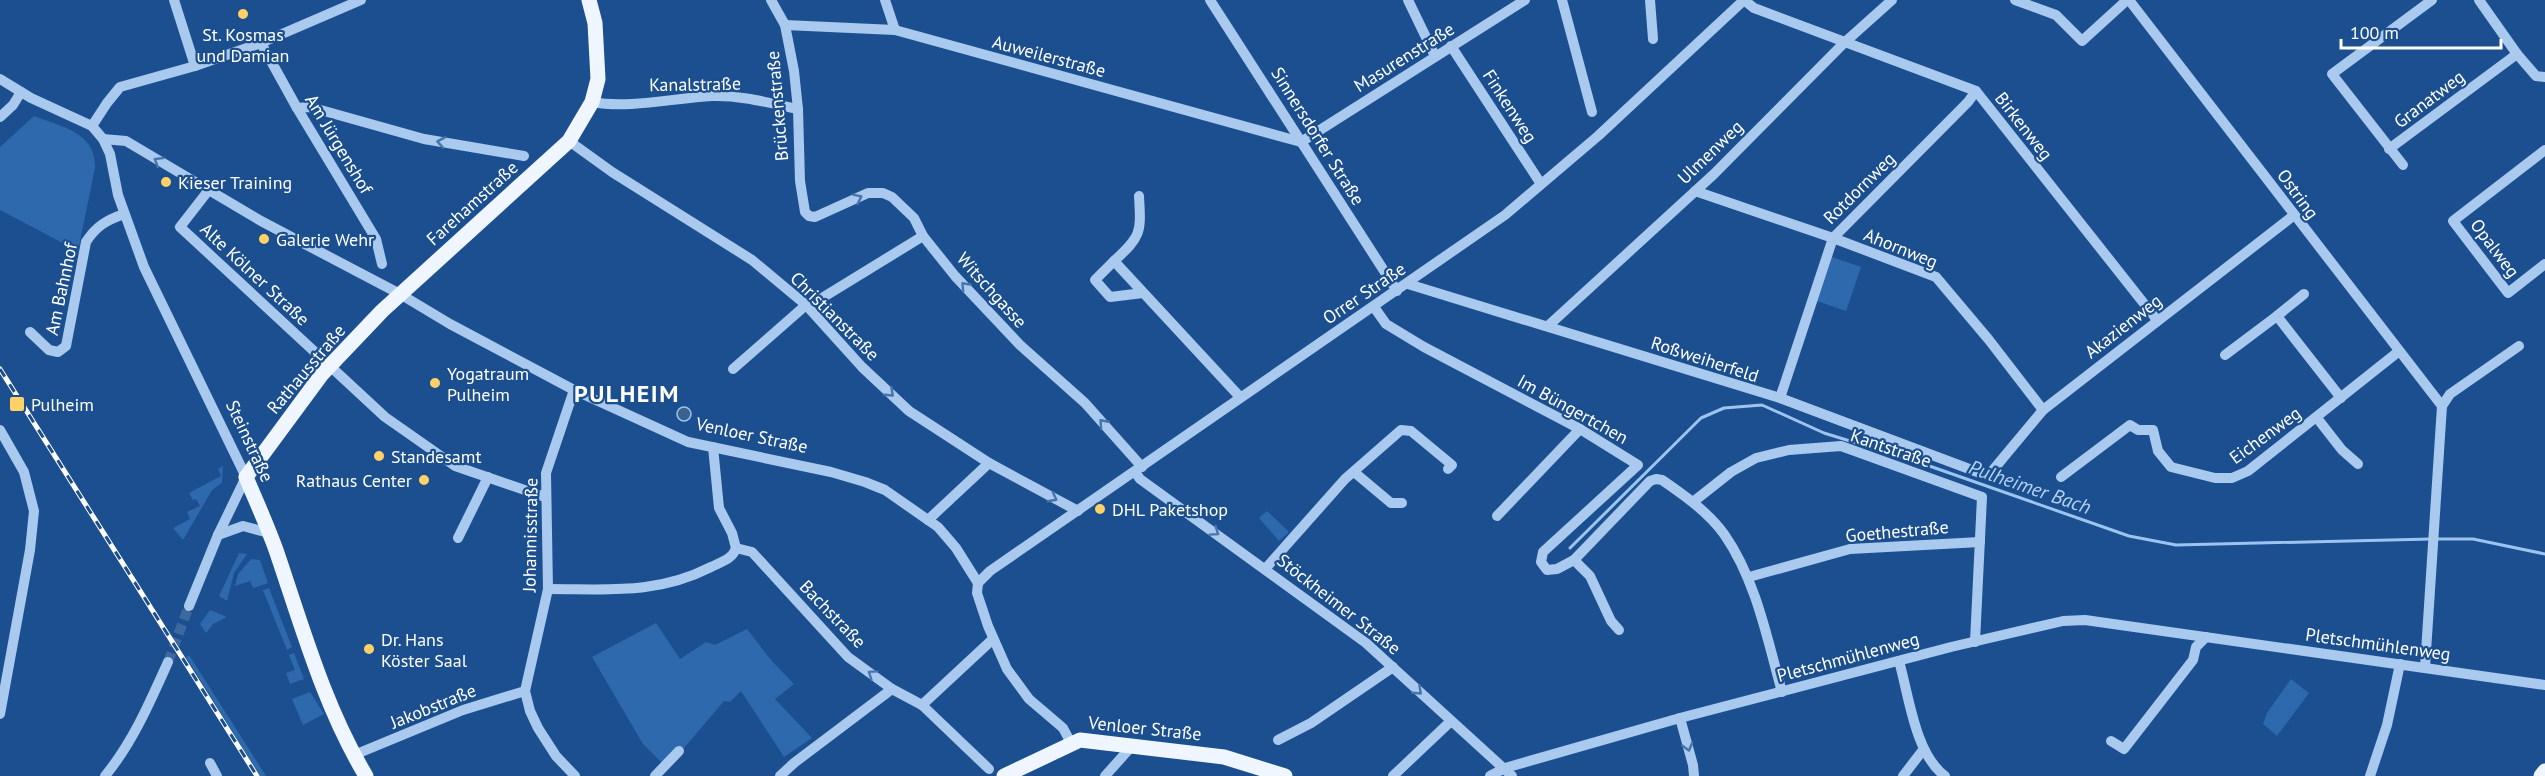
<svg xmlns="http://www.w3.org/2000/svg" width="2545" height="776" viewBox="0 0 2545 776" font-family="'PT Sans',sans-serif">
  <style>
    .green { fill: #2e69ad }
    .water { fill: #3c6290; stroke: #9cc4f0; stroke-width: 1.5 }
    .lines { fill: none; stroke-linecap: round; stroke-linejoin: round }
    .stream { stroke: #9cc4f0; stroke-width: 3 }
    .minor-tunnel { stroke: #3d69a0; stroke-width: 10; stroke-dasharray: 10 5; stroke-linecap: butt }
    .minor { stroke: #a9c9ee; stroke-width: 10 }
    .major { stroke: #f0f6ff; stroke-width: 15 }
    .rail-casing { stroke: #fff; stroke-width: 5 }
    .rail { stroke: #1b4f8f; stroke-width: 3; stroke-dasharray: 9; stroke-linecap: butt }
    .oneway { stroke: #4674ac }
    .poi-dot { fill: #ffd166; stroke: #1b4f8f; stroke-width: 2 }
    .labels { text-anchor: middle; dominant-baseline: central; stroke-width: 4.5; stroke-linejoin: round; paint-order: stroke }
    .poi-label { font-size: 18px; fill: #fff; stroke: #1b4f8f; text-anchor: start }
    .street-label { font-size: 18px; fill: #fff; stroke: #1b4f8f }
    .water-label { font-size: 20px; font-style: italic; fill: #b5d3f5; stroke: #1b4f8f }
    .district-label { font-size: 24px; font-weight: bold; letter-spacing: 1.5px; fill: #fff; stroke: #1b4f8f }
  </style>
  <rect width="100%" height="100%" fill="#1b4f8f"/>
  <g class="green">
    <path d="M 34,116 C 62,127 96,132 95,168 L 78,251 L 0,210 L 0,147 Z"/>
    <path d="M 1832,257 L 1861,267 L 1846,311 L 1817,301 Z"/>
    <path d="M 223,466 L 222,483 L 212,490 L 183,540 L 173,528 L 190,519 L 187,512 L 200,506 L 196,499 L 193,500 L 189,493 L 221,476 L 218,469 Z"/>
    <path d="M 1267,511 L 1289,532 L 1279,541 L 1259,518 Z"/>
    <path d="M 239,553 L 247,554 L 234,573 L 227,601 L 219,596 Z"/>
    <path d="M 251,559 L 260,560 L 268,583 L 253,588 L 250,581 L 235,586 L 238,574 Z"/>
    <path d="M 269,588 L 292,647 L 287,650 L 263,590 Z"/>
    <path d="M 210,610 L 227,617 L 213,624 L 206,633 L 200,624 Z"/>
    <path d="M 656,623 L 680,659 L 706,642 L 715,645 L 747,629 L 771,660 L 794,684 L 775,699 L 812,738 L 784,757 L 741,691 L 730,702 L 724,701 L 667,768 L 643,744 L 592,657 Z"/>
    <path d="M 294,653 L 304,679 L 290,684 L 286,673 L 295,670 L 289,655 Z"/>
    <path d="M 189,655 L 266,776 L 260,776 L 186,657 Z"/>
    <path d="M 2291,679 L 2309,693 L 2277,736 L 2263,724 L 2267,713 Z"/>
    <path d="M 310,692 L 324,714 L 303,725 L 292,699 Z"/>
  </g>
  <circle class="water" cx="684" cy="414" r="7"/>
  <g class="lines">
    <g class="stream">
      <path d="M 2437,539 L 2473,539 L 2545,554"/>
      <path d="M 1570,548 L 1701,418 L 1724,408 L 1762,405 L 1824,433 L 1918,462 L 2129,536 L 2176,545 L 2431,539"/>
    </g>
    <path class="minor-tunnel" d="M 168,662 L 189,606"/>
    <g class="minor">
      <path d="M 174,0 L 195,66"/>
      <path d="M 771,0 L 785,25 L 794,71 L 798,109 L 800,181 L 805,212 L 809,216 L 815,217 L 868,193 L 883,193 L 892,197 L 914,218 L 923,236 L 955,276 L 1020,345 L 1085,403 L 1142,467"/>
      <path d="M 885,0 L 895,30"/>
      <path d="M 1210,0 L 1397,291"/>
      <path d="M 1408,0 L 1435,56"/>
      <path d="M 1562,0 L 1592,112"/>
      <path d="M 1650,0 L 1653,39"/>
      <path d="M 1744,0 L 1754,8 L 1976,91 L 2157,320"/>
      <path d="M 2015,0 L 2056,15 L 2082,41 L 2127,0"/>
      <path d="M 2129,0 L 2442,406 L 2425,667"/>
      <path d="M 2479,0 L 2517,54 L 2536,76 L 2545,77"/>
      <path d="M 785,25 L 895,30 L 1301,142 L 1525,0"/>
      <path d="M 261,43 L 297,108 L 376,239 L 382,264"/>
      <path d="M 1451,46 L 1541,184"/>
      <path d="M 0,79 L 31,98 L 92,126 L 103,139 L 110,154 L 118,195 L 144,267 L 246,477 L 218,535 L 189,606"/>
      <path d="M 592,102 C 629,109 674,98 712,96 C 741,95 769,103 798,109"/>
      <path d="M 297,108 L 310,107 L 424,139 L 524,156"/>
      <path d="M 0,117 L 13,105 L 21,92"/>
      <path d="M 92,126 L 107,103 L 120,87 L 195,66 L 261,43 L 361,0"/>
      <path d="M 103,139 L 126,141 L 261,221 L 400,294 L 450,324 L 574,390 L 688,442 L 831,472 L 865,482 L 885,490 L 938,527 L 956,548 L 978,583 L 977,593 L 988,626 L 1007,669 L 1029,699 L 1063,728 L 1071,743"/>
      <path d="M 569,141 L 612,172 L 752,260 L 806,305 L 862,367 L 909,411 L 989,463 L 1078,511"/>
      <path d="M 2389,149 L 2517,54"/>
      <path d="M 2545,150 L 2453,221 L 2508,293 L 2545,264"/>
      <path d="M 2403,165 L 2332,74 L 2432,0"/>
      <path d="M 208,191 L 180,227 L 385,417 L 455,466 L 545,497"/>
      <path d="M 1695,191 L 1833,238 L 1936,277 L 1989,340 L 2043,410"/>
      <path d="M 1139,196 C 1141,232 1142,236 1114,261 L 1240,397"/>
      <path d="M 1114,261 L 1095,280 L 1110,297 L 1143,293"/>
      <path d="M 1408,284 L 1780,398 L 1988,476 L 2043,410 L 2293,216"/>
      <path d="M 1374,307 L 1386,324 L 1424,347 L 1580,429 L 1638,465 L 1543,552 L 1541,562 L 1547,570 L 1557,569 L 1574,560 L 1650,481 L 1656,479 L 1662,480 C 1684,495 1708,512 1724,534 C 1756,580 1767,638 1782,692"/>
      <path d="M 2277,316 L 2304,294"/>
      <path d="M 1548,326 L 1714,174 L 1844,43 L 1892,0"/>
      <path d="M 30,332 L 49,350 L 58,352 L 66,346 L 86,242 C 96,226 107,220 124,214"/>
      <path d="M 2225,355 L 2277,316 L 2341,398"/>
      <path d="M 733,369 L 806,305 L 822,298 L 923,236"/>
      <path d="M 574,390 L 546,473 L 548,589 L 525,691 L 530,711 L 538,728 L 556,756 L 575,776"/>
      <path d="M 1780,398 L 1833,238 L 1968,102 L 1976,91"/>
      <path d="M 2442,406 L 2450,394 L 2519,346"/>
      <path d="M 2317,418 L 2342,450 L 2358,464"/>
      <path d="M 0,430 L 24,472 L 34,511 L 30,550 L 0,714"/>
      <path d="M 713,447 L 719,508 L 732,533 L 736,548"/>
      <path d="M 1135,472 L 1140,479 L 1366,643 L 1512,776"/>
      <path d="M 1354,472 L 1391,503 L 1402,503"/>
      <path d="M 2061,477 L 2130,425 L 2138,430 L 2153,430 L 2158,451 L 2171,467 L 2215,478 L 2232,478 L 2248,471 L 2398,352"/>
      <path d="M 1693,502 L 1731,472 L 1756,458 L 1789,450 L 1841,446 L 1982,497 L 1975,642"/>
      <path d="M 1497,516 L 1580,429"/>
      <path d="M 928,520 L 989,463"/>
      <path d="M 218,535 L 243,526 L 269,533"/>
      <path d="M 458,538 L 488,477"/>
      <path d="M 736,548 L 752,552 L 848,657 L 892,689 L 922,705 L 989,769"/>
      <path d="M 1574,560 L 1590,576 L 1611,621 L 1619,630"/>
      <path d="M 1266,568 L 1345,479 L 1401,430 L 1411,431 L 1452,465 L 1448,469"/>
      <path d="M 1749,577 L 1850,549 L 1980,542"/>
      <path d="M 978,583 L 990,571 L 1505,215 L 1598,136 L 1744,0"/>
      <path d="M 548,589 C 608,589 656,595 711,567 C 721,562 733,559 736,548"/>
      <path d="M 1899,661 C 1909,696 1915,754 1945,776"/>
      <path d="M 922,705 L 993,639"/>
      <path d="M 1680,718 L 1693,765 L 1694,776"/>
      <path d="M 1278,740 L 1311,723 L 1393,667"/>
      <path d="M 2111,741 L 2124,749 L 2193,660 L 2196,647 L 2206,637"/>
      <path d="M 354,755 L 463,710 L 525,691"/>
      <path d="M 210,763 L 217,776"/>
      <path d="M 105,776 C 133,742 150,702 168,662"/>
      <path d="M 655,776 L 679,751"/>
      <path d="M 780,776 L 794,763 L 892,689"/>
      <path d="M 1105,776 L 1131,747"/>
      <path d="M 1393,776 L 1451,721"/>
      <path d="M 1490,776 L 1505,768 L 1680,718 L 1951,647 L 2063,621 L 2085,620 L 2545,685"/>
      <path d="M 1903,776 L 1923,750"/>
      <path d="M 2370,776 L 2387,725 L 2400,664"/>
    </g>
    <g class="major">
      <path d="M 366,776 C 324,706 302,626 276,550 C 267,525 256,501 246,477 L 322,374 L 382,311 L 569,141 L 592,102 L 598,79 L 595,23 L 589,0"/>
      <path d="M 1004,776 L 1080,740 L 1224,757 L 1285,776"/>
      <path d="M 2541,776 L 2545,771"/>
    </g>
    <defs>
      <path id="rail" d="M 0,369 L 257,776"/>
    </defs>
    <use href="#rail" class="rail-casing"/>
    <use href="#rail" class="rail"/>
  </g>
  <defs><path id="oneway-chevron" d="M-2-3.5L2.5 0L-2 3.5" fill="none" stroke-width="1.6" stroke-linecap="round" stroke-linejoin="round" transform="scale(1.5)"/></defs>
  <g class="oneway">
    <use href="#oneway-chevron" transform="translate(441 142) rotate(-170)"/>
    <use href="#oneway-chevron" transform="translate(158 161) rotate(-149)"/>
    <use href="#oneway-chevron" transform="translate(858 198) rotate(-26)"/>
    <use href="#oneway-chevron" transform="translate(965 286) rotate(-133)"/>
    <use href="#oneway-chevron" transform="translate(890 393) rotate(43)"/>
    <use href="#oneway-chevron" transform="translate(1103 423) rotate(-132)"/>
    <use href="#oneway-chevron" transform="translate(1053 498) rotate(28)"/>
    <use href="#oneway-chevron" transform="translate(1215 532) rotate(35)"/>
    <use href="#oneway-chevron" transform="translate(872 674) rotate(-145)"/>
    <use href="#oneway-chevron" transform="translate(1418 691) rotate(43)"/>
    <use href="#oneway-chevron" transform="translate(1688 747) rotate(75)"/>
  </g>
  <g class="poi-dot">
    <circle cx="243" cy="14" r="6"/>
    <circle cx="166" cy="182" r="6"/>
    <circle cx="264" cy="239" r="6"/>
    <circle cx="435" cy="383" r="6"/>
    <rect x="9" y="396" width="16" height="16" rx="3"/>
    <circle cx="379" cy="456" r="6"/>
    <circle cx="424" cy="480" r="6"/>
    <circle cx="1100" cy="509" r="6"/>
    <circle cx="369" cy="649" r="6"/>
  </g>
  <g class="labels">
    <g class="poi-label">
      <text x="243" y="34" text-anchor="middle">St. Kosmas<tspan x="243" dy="21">und Damian</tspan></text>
      <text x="178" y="182">Kieser Training</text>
      <text x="276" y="239">Galerie Wehr</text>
      <text x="447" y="373">Yogatraum<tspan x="447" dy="21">Pulheim</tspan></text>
      <text x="31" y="404">Pulheim</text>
      <text x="391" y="456">Standesamt</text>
      <text x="412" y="480" text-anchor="end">Rathaus Center</text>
      <text x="1112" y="509">DHL Paketshop</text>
      <text x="381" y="639">Dr. Hans<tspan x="381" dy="21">Köster Saal</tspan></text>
    </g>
    <g class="street-label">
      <text transform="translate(1049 56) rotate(15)">Auweilerstraße</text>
      <text transform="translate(1404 57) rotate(-32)">Masurenstraße</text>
      <text transform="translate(695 84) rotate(-1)">Kanalstraße</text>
      <text transform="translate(2429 99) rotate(-37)">Granatweg</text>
      <text transform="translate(777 106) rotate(-95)">Brückenstraße</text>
      <text transform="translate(1510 106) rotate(57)">Finkenweg</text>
      <text transform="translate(2024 126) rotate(52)">Birkenweg</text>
      <text transform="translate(1318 136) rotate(58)">Sinnersdorfer Straße</text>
      <text transform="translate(339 144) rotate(59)">Am Jürgenshof</text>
      <text transform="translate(1710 152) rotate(-44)">Ulmenweg</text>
      <text transform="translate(1859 188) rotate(-45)">Rotdornweg</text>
      <text transform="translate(2298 194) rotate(54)">Ostring</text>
      <text transform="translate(472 203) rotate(-42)">Farehamstraße</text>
      <text transform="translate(1901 248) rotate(22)">Ahornweg</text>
      <text transform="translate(2495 248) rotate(53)">Opalweg</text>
      <text transform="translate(255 274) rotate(43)">Alte Kölner Straße</text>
      <text transform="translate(61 289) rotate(-78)">Am Bahnhof</text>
      <text transform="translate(992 290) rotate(48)">Witschgasse</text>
      <text transform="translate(1364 293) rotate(-34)">Orrer Straße</text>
      <text transform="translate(835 316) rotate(45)">Christianstraße</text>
      <text transform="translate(2123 326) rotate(-38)">Akazienweg</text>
      <text transform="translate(1705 359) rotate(18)">Roßweiherfeld</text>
      <text transform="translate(306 369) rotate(-50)">Rathausstraße</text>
      <text transform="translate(1573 409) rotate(29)">Im Büngertchen</text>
      <text transform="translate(752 435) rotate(12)">Venloer Straße</text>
      <text transform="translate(2265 435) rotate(-36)">Eichenweg</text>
      <text transform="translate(250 441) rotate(65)">Steinstraße</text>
      <text transform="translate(1891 448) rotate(19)">Kantstraße</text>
      <text transform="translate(1897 531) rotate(-5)">Goethestraße</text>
      <text transform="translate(530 535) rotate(-89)">Johannisstraße</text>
      <text transform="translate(1339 604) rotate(38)">Stöckheimer Straße</text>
      <text transform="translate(833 614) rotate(46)">Bachstraße</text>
      <text transform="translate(2378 644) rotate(8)">Pletschmühlenweg</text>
      <text transform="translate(1848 657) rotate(-15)">Pletschmühlenweg</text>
      <text transform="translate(433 706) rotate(-22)">Jakobstraße</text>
      <text transform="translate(1145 728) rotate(6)">Venloer Straße</text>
    </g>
    <g class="water-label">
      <text transform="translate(2030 487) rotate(19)">Pulheimer Bach</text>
    </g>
    <g class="district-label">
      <text x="627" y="393">PULHEIM</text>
    </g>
  </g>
  <path d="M2341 39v9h160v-9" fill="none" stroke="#ffffff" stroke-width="3"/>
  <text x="2350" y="39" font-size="18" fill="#ffffff" stroke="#1b4f8f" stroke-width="4.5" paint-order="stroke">100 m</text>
</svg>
